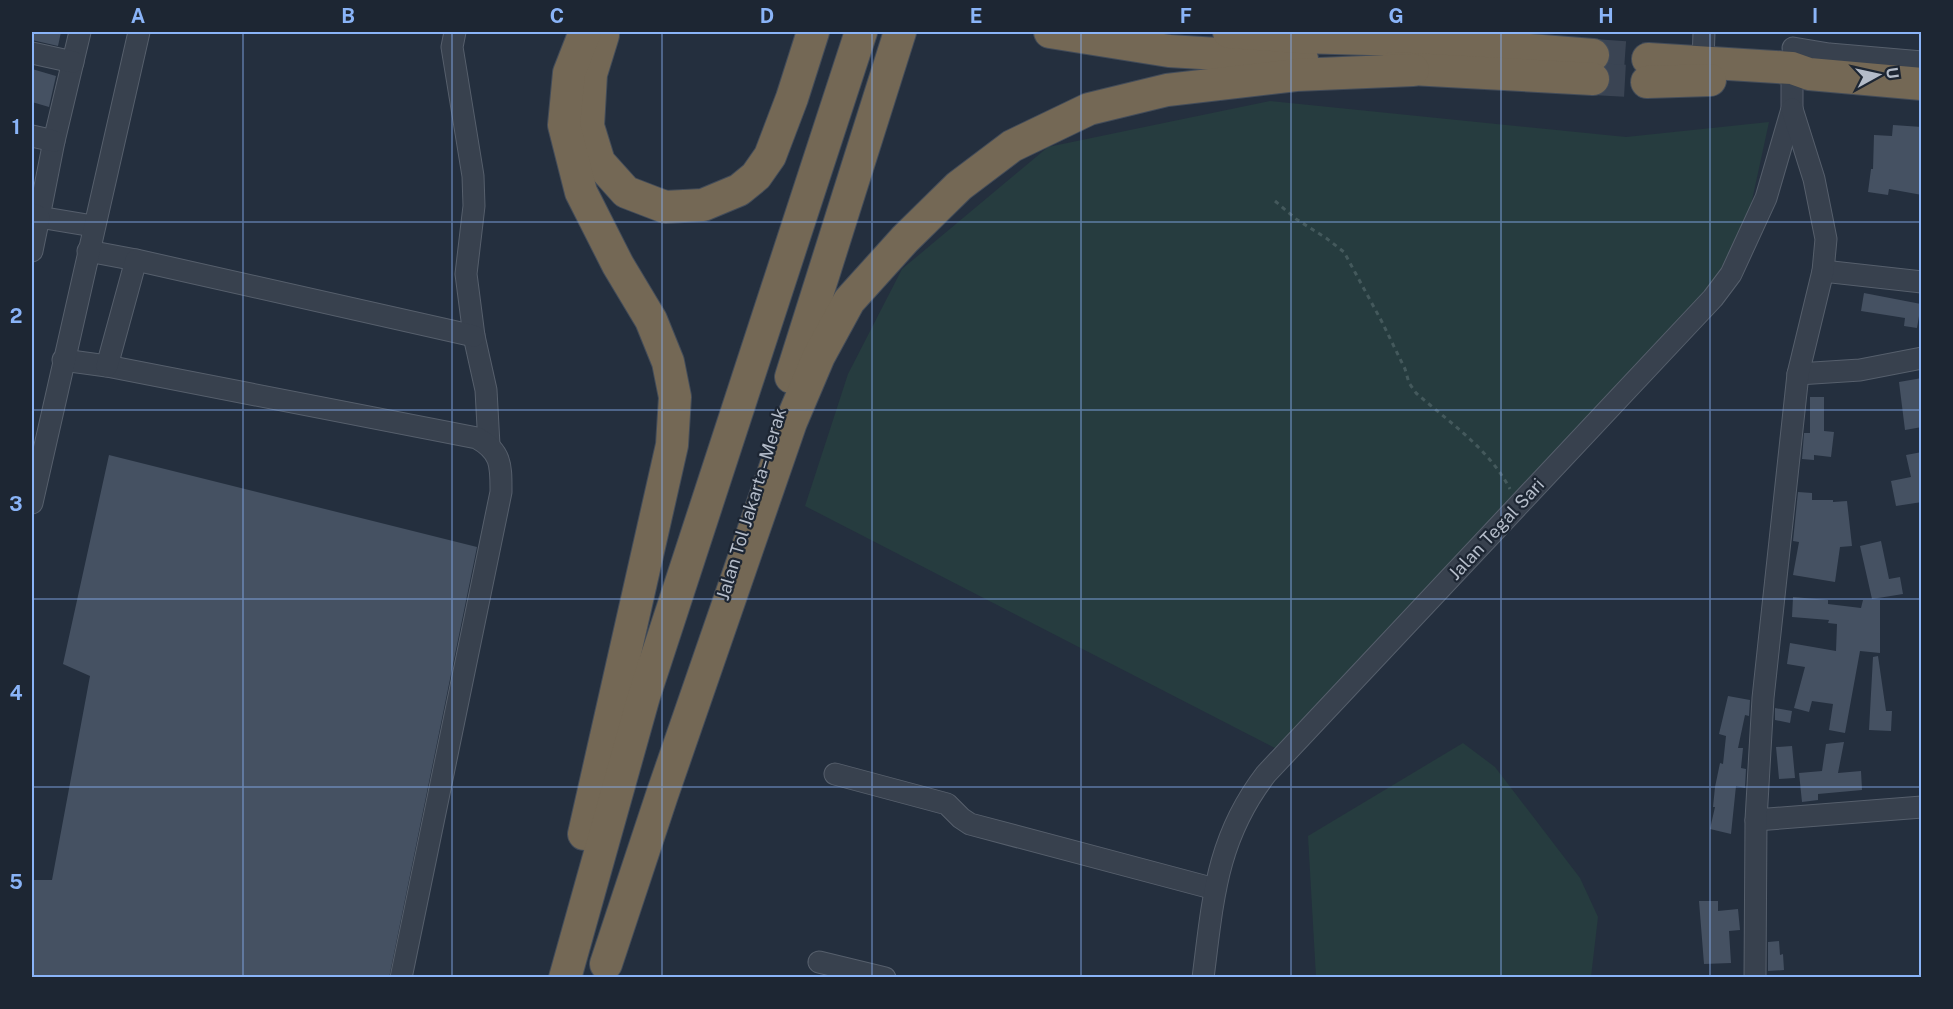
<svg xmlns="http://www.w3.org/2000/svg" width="1953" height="1009" viewBox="0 0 1953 1009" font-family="'Public Sans',sans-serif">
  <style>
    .green { fill: #263c3f }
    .building { fill: #455162 }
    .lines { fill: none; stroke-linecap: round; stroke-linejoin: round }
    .highway-tunnel { stroke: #3a4453; stroke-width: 32; stroke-dasharray: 32 16; stroke-linecap: butt }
    .minor-casing { stroke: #565f6c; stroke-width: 23 }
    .highway-casing { stroke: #434c59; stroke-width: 34 }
    .path { stroke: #44595c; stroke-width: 3; stroke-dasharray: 4.5 4.5; stroke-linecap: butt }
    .minor { stroke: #38414e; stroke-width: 21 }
    .highway { stroke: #746855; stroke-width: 32 }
    .grid { fill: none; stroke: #8ab4f8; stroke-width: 1.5; stroke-opacity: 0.55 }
    .labels { text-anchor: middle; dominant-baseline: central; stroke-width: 4.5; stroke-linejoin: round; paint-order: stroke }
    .street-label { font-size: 18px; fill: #b4bcc9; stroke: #1d2633 }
    .neatline { fill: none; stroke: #8ab4f8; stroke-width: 2 }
    .grid-label { font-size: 20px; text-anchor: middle; font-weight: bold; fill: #8ab4f8 }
  </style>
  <rect width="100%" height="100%" fill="#242f3e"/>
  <g class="green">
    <path d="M 1270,101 L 1626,137 L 1769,122 L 1751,205 L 1718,281 L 1277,749 L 805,506 L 848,374 L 902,269 L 1048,147 Z"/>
    <path d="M 1463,743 L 1495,767 L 1580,878 L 1598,917 L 1591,977 L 1316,977 L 1308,836 Z"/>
  </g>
  <g class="building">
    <path d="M 32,32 L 61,32 L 58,46 L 32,40 Z"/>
    <path d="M 32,69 L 56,76 L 49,107 L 32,102 Z"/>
    <path d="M 1893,125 L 1922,127 L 1922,195 L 1889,189 L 1888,195 L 1868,192 L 1871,169 L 1873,169 L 1874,135 L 1892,136 Z"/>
    <path d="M 1864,293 L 1921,304 L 1917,328 L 1904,326 L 1905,318 L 1861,311 Z"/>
    <path d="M 1922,378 L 1922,427 L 1905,430 L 1899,382 Z"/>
    <path d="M 1810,397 L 1824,397 L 1824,431 L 1834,432 L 1831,457 L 1814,455 L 1814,460 L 1802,459 L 1804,433 L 1810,433 Z"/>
    <path d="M 1922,452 L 1922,502 L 1896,506 L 1891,481 L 1911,477 L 1906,455 Z"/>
    <path d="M 109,455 L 477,547 L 389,978 L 32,978 L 32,880 L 52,880 L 90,676 L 63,664 Z"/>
    <path d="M 1798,492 L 1812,493 L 1812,500 L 1833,500 L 1833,502 L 1847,501 L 1852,546 L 1840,547 L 1835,582 L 1793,575 L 1799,542 L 1793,541 Z"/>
    <path d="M 1881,541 L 1889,579 L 1900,577 L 1903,594 L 1872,599 L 1860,546 Z"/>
    <path d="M 1793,597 L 1828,600 L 1828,604 L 1861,608 L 1863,600 L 1880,600 L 1880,653 L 1860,651 L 1845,733 L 1829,730 L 1833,704 L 1812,701 L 1809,712 L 1794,708 L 1805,667 L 1787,664 L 1790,643 L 1836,651 L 1837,624 L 1828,623 L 1829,620 L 1792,617 Z"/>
    <path d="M 1878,656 L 1886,711 L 1892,711 L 1891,731 L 1869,730 L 1873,657 Z"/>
    <path d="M 1728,696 L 1750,700 L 1749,716 L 1745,715 L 1738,748 L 1743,748 L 1741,768 L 1746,769 L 1745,788 L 1736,786 L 1731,834 L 1710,829 L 1715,807 L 1713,807 L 1715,787 L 1720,763 L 1723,764 L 1726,736 L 1719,734 Z"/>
    <path d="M 1775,708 L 1792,711 L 1790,723 L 1775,720 Z"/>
    <path d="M 1844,742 L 1838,773 L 1861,771 L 1862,790 L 1818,794 L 1818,800 L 1802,802 L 1799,773 L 1822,771 L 1826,744 Z"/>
    <path d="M 1792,746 L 1795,778 L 1779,779 L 1776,747 Z"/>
    <path d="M 1699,901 L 1718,901 L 1718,911 L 1738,909 L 1740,930 L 1729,931 L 1731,963 L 1704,964 Z"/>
    <path d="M 1779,941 L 1780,955 L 1783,954 L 1784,970 L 1768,971 L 1768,942 Z"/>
  </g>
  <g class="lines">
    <g class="highway-tunnel">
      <path d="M 1593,55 L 1648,59"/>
      <path d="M 1593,79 L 1647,82"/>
    </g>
    <defs>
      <g id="minor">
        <path d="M 80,32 L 54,141 L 39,217 L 93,226"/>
        <path d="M 455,32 L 452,47 L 473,176 L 474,206 L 466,274 L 474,336 L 486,390 L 489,445"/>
        <path d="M 1793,48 L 1829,54 L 1922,62"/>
        <path d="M 32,53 L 73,62"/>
        <path d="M 1703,61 L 1704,32"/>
        <path d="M 32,136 L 54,141"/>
        <path d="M 32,214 L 39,217 L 32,251"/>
        <path d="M 88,251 L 136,260"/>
        <path d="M 1823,271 L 1922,282"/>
        <path d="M 63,360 L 107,366 L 477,438 C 502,452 501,466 501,492 L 401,978"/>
        <path d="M 107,366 L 136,260 L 474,336"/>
        <path d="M 1798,374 L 1860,370 L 1922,358"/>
        <path d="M 32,503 L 139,32"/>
        <path d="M 835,774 L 947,804 L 961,818 L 970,824 L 1215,889"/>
        <path d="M 1756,820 L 1922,807"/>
        <path d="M 819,962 L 885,978"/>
        <path d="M 1203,978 C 1213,900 1216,839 1266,774 L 1713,298 L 1731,274 L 1766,198 L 1792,109 L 1792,79"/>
        <path d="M 1755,978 L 1756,820 L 1763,698 L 1798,374 L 1823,271 L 1826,239 L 1814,179 L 1792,109"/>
      </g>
      <g id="highway">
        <path d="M 1050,32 L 1169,51 L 1302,59"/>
        <path d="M 1229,32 L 1299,37 L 1406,40 L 1593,55"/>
        <path d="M 603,35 L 591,74 L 588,126 L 599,162 L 626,192 L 665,207 L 703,205 L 739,190 L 756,176 L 770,156 L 792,98 L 813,32"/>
        <path d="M 1648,59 L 1792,68 L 1809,74 L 1922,84"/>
        <path d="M 1393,68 L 1593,79"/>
        <path d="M 1647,82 L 1710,80"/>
        <path d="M 791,377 L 900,32"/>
        <path d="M 584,834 L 672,445 L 675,397 L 668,362 L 651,320 L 618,265 L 581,192 L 564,125 L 569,73 L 585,32"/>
        <path d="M 606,964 L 662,795 L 791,422 L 819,356 L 849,301 L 905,239 L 959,186 L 1012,146 L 1089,109 L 1167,90 L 1296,75 L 1413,70"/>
        <path d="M 565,978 L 644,696 L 861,32"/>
      </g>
    </defs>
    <use href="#minor" class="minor-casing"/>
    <use href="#highway" class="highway-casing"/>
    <path class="path" d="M 1275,201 L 1296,219 L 1326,238 L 1344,252 L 1382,322 L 1405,369 L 1409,383 L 1416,393 C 1449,422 1489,449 1510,489"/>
    <use href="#minor" class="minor"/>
    <use href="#highway" class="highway"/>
  </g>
  <path class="grid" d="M 243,32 L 243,978M 452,32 L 452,978M 662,32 L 662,978M 872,32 L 872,978M 1081,32 L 1081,978M 1291,32 L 1291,978M 1501,32 L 1501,978M 1710,32 L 1710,978M 32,222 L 1922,222M 32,410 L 1922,410M 32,599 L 1922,599M 32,787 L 1922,787"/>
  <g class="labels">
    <g class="street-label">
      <text transform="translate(751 504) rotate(-73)">Jalan Tol Jakarta–Merak</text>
      <text transform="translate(1496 529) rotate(-47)">Jalan Tegal Sari</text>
    </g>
  </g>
  <rect width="1953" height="1009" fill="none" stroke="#1d2633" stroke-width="66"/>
  <g transform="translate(1878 75) rotate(82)" stroke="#1d2633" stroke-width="4.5" paint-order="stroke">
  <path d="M0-4.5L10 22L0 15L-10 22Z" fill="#b4bcc9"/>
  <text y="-9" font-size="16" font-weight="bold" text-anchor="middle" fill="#b4bcc9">U</text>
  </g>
  <rect x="33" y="33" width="1887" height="943" class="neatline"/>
  <g class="grid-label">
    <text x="138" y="23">A</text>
    <text x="348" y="23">B</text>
    <text x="557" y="23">C</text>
    <text x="767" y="23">D</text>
    <text x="976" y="23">E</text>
    <text x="1186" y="23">F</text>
    <text x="1396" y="23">G</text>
    <text x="1606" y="23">H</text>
    <text x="1815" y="23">I</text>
    <text x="16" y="134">1</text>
    <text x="16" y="323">2</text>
    <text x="16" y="511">3</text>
    <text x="16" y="700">4</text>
    <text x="16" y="889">5</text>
  </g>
</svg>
